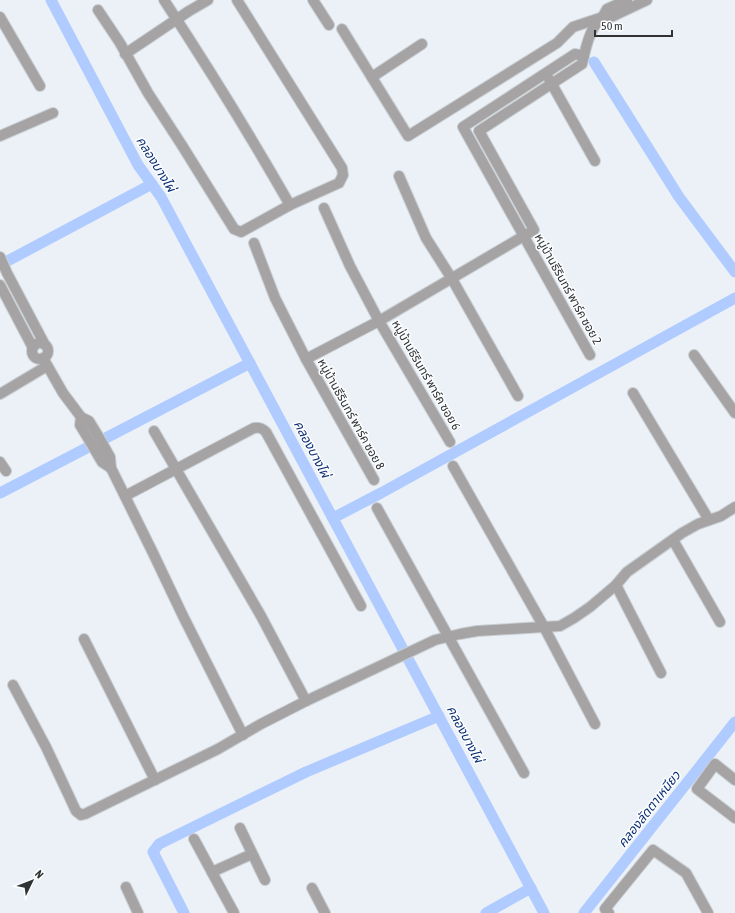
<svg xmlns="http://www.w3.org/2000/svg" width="735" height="913" viewBox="0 0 735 913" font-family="'Asap Condensed','Noto Sans Thai',sans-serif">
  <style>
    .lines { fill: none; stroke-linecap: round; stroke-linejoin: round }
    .canal { stroke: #afcbff; stroke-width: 11 }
    .street-casing { stroke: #c9cfd3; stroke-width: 12 }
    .street { stroke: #a6a3a4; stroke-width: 10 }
    .labels { text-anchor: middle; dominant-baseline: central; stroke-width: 3; stroke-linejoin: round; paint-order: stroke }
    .street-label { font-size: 12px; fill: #303234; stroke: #fdfeff }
    .water-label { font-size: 13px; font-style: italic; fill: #0b2e75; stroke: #fdfeff }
  </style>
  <rect width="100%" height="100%" fill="#ebf1f6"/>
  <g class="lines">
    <g class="canal">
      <path d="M 51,0 L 138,165 L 161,197 L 544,913"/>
      <path d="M 594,62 L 679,197 L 735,272"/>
      <path d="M 0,265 L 152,184"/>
      <path d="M 0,493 L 250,363"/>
      <path d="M 333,518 L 381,493 L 735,298"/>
      <path d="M 184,913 L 153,852 L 159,844 L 306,772 L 439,716"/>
      <path d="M 486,913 L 531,888"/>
      <path d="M 584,913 L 735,722"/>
    </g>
    <defs>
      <g id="street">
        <path d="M 164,0 C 208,67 250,135 290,205"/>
        <path d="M 313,0 L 329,25"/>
        <path d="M 98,10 L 120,43 L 148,93 L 183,147 L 234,229 L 241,232 L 290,205 L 339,183 L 343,175 L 342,168 L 237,0"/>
        <path d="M 0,17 L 40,86"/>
        <path d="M 342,29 L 408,136 L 557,43 L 573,27 L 603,17 L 611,17 L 647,0"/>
        <path d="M 125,54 L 189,11 L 208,0"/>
        <path d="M 584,56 L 575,54 L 463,127 L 590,355"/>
        <path d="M 372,77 L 422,44"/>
        <path d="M 549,79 L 595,161"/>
        <path d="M 0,136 L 53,113"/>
        <path d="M 399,176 L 426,238 L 452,279 L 518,396"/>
        <path d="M 324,208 L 350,266 L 379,321 L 450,442"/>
        <path d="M 254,243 L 275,298 L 306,359 L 374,480"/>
        <path d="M 0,257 L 7,273 L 45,345"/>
        <path d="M 0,285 L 33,348"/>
        <circle cx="40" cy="351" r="8"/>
        <path d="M 694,355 L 735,413"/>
        <path d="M 43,358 L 63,393 L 81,417 L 89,421 L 97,434 L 110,457 L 111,468 L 153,553 L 183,616 L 243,735"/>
        <path d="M 306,359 L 379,321 L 534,230 L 479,131 L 582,64 C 585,52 587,38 594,27 C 599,20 603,18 607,9 L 627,0"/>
        <path d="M 633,393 L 709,520"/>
        <path d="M 0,394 L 47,366"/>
        <path d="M 81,417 L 80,425 L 89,440 L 102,462 L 111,468"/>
        <path d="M 154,431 L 261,616 L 306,701"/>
        <path d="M 0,462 L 6,471"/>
        <path d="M 453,466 L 544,627 L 595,724"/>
        <path d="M 125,496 L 254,428 C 259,427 262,428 266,432 L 361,606"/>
        <path d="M 377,508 L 524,773"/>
        <path d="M 673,540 L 720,622"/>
        <path d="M 616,585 L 661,673"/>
        <path d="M 84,639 L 155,780"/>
        <path d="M 13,685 L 46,747 L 76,811 L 81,815 L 85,814 L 218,749 L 261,724 L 306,701 L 435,640 L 460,634 L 477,631 L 560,626 L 574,618 L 590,607 L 616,585 L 627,572 L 682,533 L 698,524 L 721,516 L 735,507"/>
        <path d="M 735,780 L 715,764 L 697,789 L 735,818"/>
        <path d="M 240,828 L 265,880"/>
        <path d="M 194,839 L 234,913"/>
        <path d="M 212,872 L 252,854"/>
        <path d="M 126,887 L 138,913"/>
        <path d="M 312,888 L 325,913"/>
        <path d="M 609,913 L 605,909 L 653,850 L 686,873 L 708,913"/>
      </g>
    </defs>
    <use href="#street" class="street-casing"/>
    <use href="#street" class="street"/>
  </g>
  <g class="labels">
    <g class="street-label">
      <text transform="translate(568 289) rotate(61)">หมู่บ้านธีรินทร์ พาร์ค ซอย 2</text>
      <text transform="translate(426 375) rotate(60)">หมู่บ้านธีรินทร์ พาร์ค ซอย 6</text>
      <text transform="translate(351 414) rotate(61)">หมู่บ้านธีรินทร์ พาร์ค ซอย 8</text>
    </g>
    <g class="water-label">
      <text transform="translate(156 164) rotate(58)">คลองบางไผ่</text>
      <text transform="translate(312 449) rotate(62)">คลองบางไผ่</text>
      <text transform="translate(465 734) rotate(62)">คลองบางไผ่</text>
      <text transform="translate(649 809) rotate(-52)">คลองลัดตาเหนียว</text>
    </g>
  </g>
  <g transform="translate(32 881) rotate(47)" stroke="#fdfeff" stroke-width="3" paint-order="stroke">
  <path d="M0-3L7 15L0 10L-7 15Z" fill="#303234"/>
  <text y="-6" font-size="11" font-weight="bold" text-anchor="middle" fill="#303234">N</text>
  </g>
  <path d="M595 30v6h77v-6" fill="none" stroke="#303234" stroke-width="2"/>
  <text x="601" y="30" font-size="12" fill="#303234" stroke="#fdfeff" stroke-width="3" paint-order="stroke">50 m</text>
</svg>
